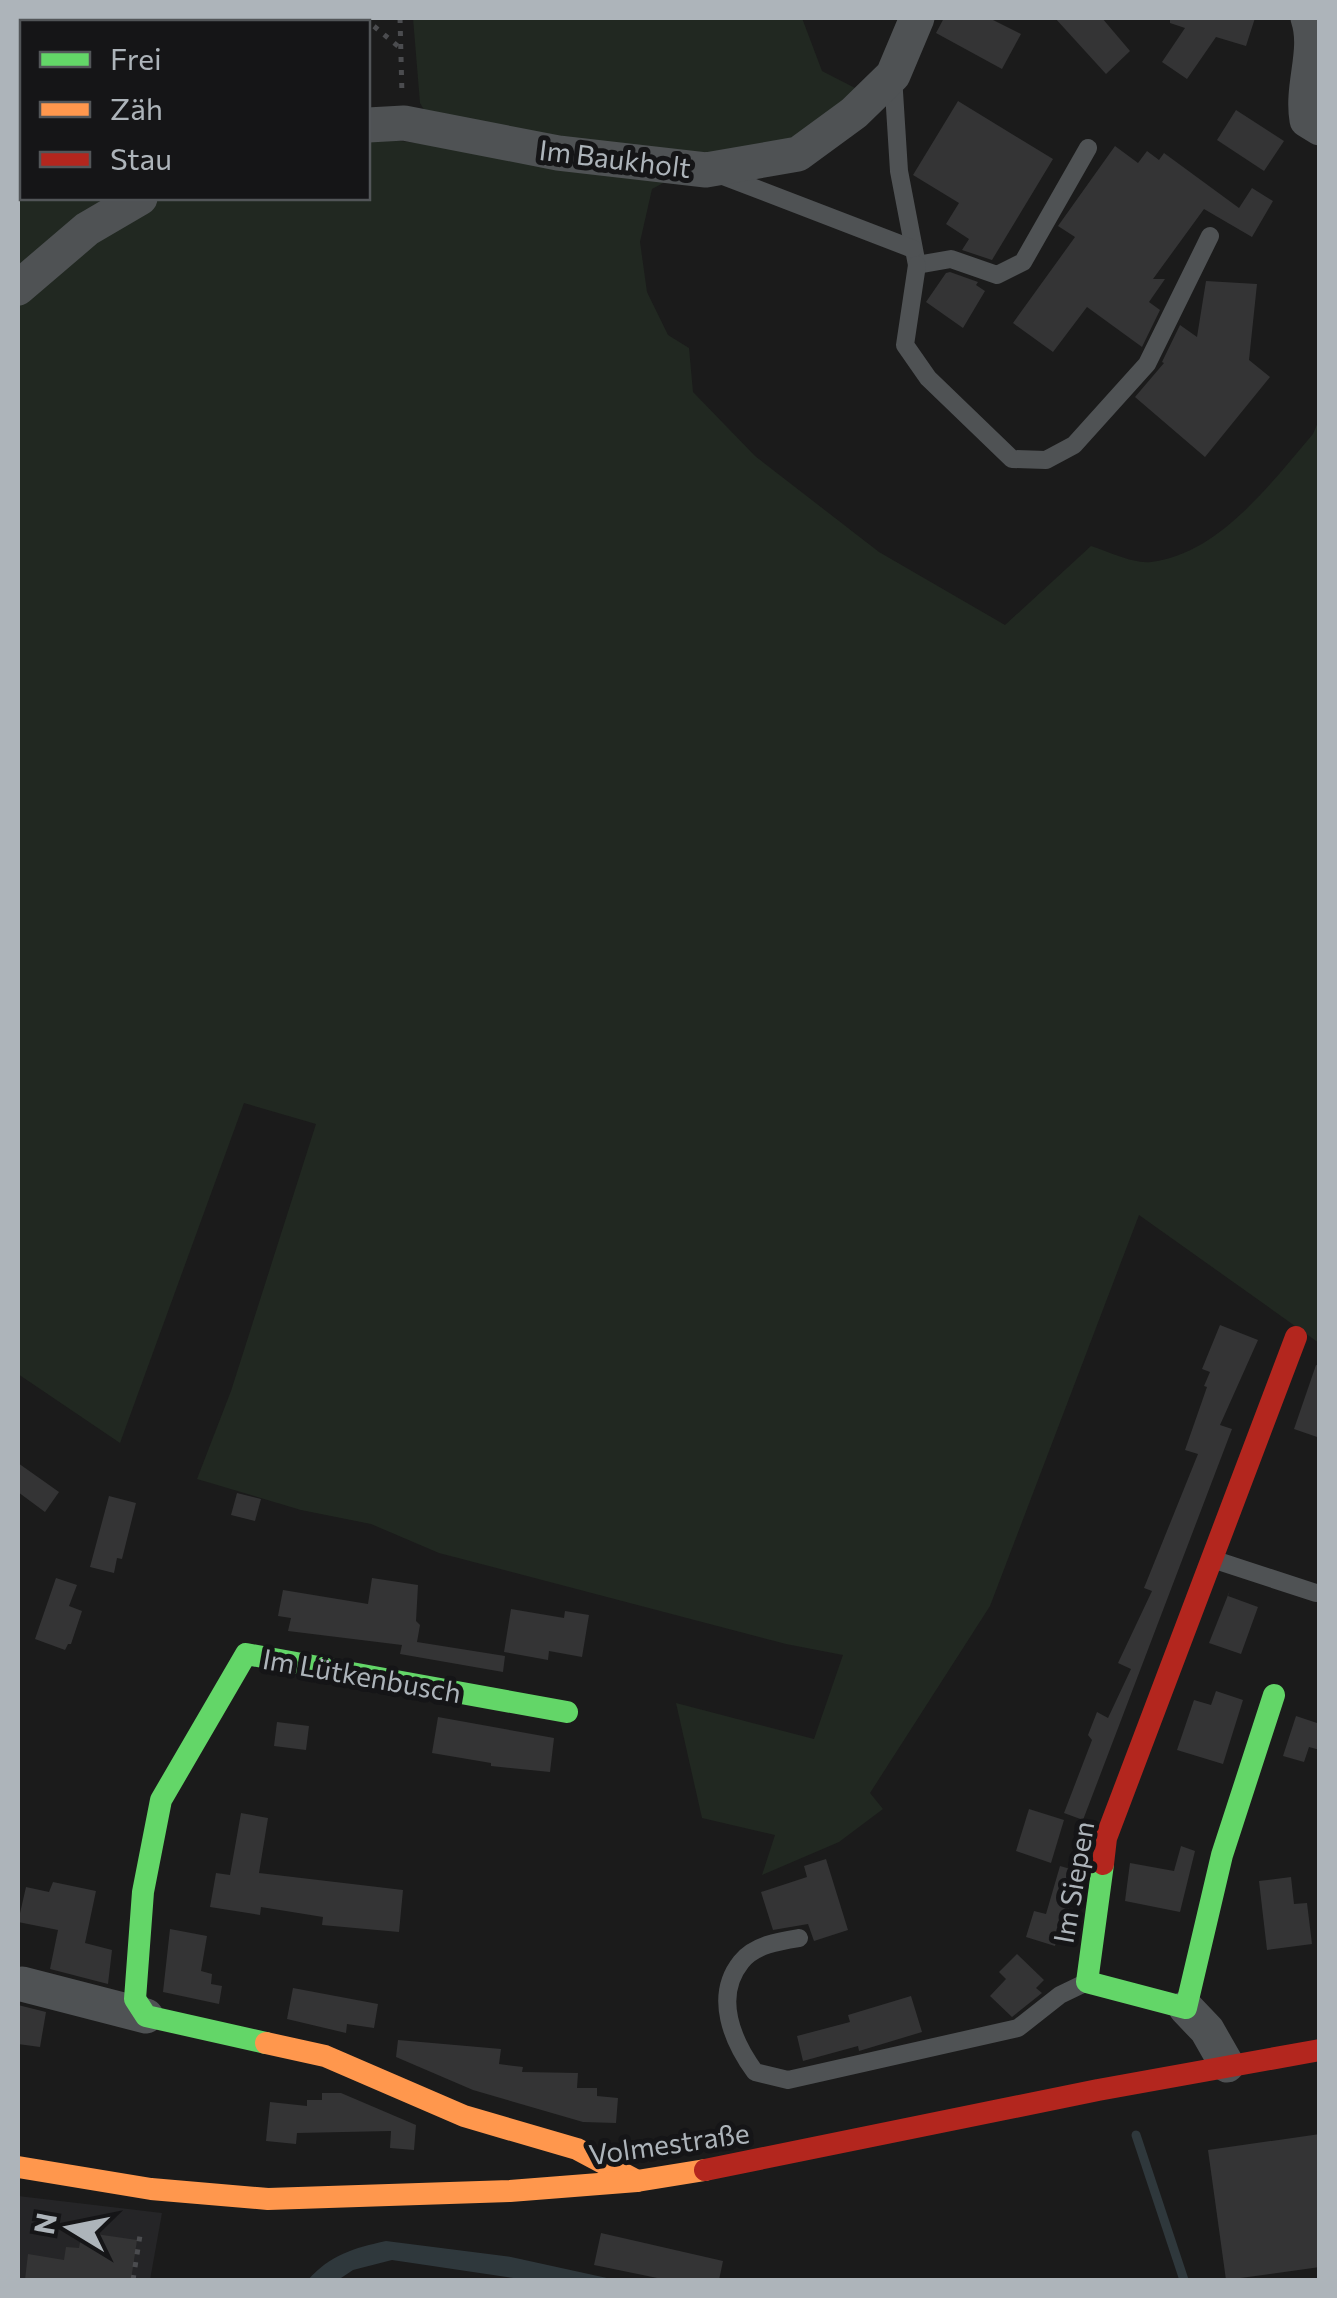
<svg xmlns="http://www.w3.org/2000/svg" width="1337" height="2298" viewBox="0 0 1337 2298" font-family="Commissioner,sans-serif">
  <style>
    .built { fill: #252527 }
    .green { fill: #212821 }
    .water { fill: #2f383c }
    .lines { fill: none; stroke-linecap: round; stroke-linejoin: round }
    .stream { stroke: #2f383c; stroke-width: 9 }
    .building { fill: #343435 }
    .path { stroke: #4b4c4f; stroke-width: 5; stroke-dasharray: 5 8; stroke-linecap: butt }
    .lane { stroke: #4f5254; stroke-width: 18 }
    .street { stroke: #4f5254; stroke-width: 35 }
    .fast { stroke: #63d668; stroke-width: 22 }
    .slow { stroke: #ff974d; stroke-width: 22 }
    .jam { stroke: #b3261e; stroke-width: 22 }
    .labels { text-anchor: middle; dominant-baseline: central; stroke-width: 10; stroke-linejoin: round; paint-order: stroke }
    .street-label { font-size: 28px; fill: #adb4ba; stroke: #151517 }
  </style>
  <rect width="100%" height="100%" fill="#1b1b1b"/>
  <path class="built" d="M 18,2196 L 162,2213 L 150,2280 L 18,2280 Z"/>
  <g class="green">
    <path d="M 18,18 L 346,18 L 351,22 L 22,22 L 22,198 L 117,198 L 18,270 Z"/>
    <path d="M 413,18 L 802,18 L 822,71 L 857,89 L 827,120 L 779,145 L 733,154 L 562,144 L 429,118 L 420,103 Z"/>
    <path d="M 368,137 L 678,175 L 652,189 L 640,242 L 647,292 L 668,335 L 689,348 L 693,392 L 755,456 L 879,552 L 1005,625 L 1091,546 C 1107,551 1133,564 1151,562 C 1219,554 1271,483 1313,434 L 1319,420 L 1319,1343 L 1139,1215 L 990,1606 L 870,1793 L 883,1809 L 839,1842 L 762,1875 L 775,1835 L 702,1818 L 676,1703 L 814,1739 L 843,1655 L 786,1644 L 439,1553 L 371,1524 L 301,1510 L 197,1479 L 231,1391 L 316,1124 L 244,1103 L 120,1443 L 18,1374 L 18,302 L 156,198 L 368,198 Z"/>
  </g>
  <path class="water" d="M 386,2241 L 511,2257 L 616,2280 L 527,2280 L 392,2260 L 353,2270 L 338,2280 L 308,2280 C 330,2255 354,2248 386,2241 Z"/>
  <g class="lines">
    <path class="stream" d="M 1136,2135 L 1184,2280"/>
  </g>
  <g class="building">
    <path d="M 944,18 L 989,18 L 1021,34 L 1002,69 L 936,33 Z"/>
    <path d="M 1055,18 L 1102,18 L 1130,51 L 1106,74 Z"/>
    <path d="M 1170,18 L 1255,18 L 1246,46 L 1216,37 L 1187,79 L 1162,62 L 1185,28 L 1170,23 Z"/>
    <path d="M 958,101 L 1053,159 L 992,260 L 962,250 L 969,239 L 946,224 L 959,203 L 913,175 Z"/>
    <path d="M 1236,110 L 1284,141 L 1264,171 L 1217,140 Z"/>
    <path d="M 1115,146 L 1138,163 L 1147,151 L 1159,160 L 1164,153 L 1239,208 L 1252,188 L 1273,201 L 1252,237 L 1204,209 L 1153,279 L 1165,279 L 1149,302 L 1160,310 L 1142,347 L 1087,307 L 1053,352 L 1013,323 L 1075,237 L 1058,226 Z"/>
    <path d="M 950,272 L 978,282 L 976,285 L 985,291 L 963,328 L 926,302 L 946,273 Z"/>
    <path d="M 1206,281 L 1257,284 L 1249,360 L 1270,377 L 1205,457 L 1135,397 L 1164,363 L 1162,362 L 1180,325 L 1197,337 Z"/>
    <path d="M 1220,1325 L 1258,1340 L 1220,1425 L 1232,1429 L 1083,1820 L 1064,1813 L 1092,1740 L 1088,1735 L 1097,1712 L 1108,1718 L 1131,1669 L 1118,1663 L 1152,1591 L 1144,1588 L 1198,1454 L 1185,1450 L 1207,1387 L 1204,1386 L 1210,1372 L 1202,1369 Z"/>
    <path d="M 1316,1365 L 1320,1366 L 1320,1438 L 1294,1429 Z"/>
    <path d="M 18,1463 L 59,1492 L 45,1512 L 18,1492 Z"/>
    <path d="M 237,1493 L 261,1499 L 255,1521 L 231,1515 Z"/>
    <path d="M 109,1496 L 136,1503 L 122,1559 L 117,1558 L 114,1573 L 90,1567 Z"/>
    <path d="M 56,1578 L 77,1585 L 69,1606 L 82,1611 L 71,1644 L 68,1644 L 65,1650 L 35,1639 Z"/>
    <path d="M 372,1578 L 418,1585 L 416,1621 L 420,1625 L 417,1642 L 505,1656 L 503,1672 L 400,1654 L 402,1645 L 288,1631 L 291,1618 L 278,1616 L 283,1590 L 368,1604 Z"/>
    <path d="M 1230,1590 L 1228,1596 L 1258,1607 L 1241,1654 L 1209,1643 Z"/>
    <path d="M 511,1609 L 564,1618 L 565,1611 L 589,1615 L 582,1657 L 549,1651 L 548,1660 L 504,1652 Z"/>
    <path d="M 1216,1691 L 1243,1700 L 1223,1764 L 1177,1750 L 1194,1700 L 1211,1705 Z"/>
    <path d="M 1296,1716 L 1320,1724 L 1320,1750 L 1309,1747 L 1304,1762 L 1283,1756 Z"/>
    <path d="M 438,1717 L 554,1738 L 550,1772 L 491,1766 L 491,1763 L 432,1753 Z"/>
    <path d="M 277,1722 L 309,1726 L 306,1750 L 274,1746 Z"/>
    <path d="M 1029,1809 L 1064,1820 L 1051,1863 L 1016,1851 Z"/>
    <path d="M 241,1813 L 268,1818 L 259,1873 L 403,1890 L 399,1932 L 322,1925 L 323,1917 L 261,1907 L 260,1915 L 210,1907 L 216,1873 L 230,1875 Z"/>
    <path d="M 1181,1846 L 1195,1851 L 1180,1912 L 1125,1901 L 1130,1863 L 1174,1871 Z"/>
    <path d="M 826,1859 L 848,1930 L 814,1941 L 808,1924 L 773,1930 L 761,1892 L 807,1877 L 804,1866 Z"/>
    <path d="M 1060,1866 L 1074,1870 L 1065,1940 L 1057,1938 L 1055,1946 L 1026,1937 L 1034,1911 L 1046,1914 Z"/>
    <path d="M 1291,1877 L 1294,1904 L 1307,1903 L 1312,1944 L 1267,1950 L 1259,1881 Z"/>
    <path d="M 53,1882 L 96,1891 L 85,1943 L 112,1950 L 108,1984 L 50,1969 L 58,1930 L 18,1922 L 26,1887 L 49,1892 Z"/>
    <path d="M 170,1929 L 207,1936 L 201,1971 L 212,1974 L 211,1984 L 222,1986 L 219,2004 L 163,1992 Z"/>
    <path d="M 1017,1954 L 1044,1980 L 1036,1988 L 1042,1993 L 1012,2017 L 990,1996 L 1006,1979 L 999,1972 Z"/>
    <path d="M 293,1988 L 378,2004 L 374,2028 L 347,2024 L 346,2033 L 287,2019 Z"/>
    <path d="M 911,1996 L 922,2032 L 859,2051 L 858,2046 L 803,2061 L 797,2036 L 850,2022 L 848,2015 Z"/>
    <path d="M 18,2005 L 46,2012 L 40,2047 L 18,2044 Z"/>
    <path d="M 398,2040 L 501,2049 L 499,2064 L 523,2067 L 522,2072 L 578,2073 L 577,2088 L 597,2088 L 597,2096 L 618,2098 L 616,2123 L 583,2122 L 473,2090 L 396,2057 Z"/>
    <path d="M 322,2093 L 341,2093 L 416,2125 L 414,2150 L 390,2148 L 391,2131 L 297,2133 L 296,2144 L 266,2141 L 270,2102 L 307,2106 L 307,2100 L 322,2100 Z"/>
    <path d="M 1320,2134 L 1320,2267 L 1226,2280 L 1208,2150 Z"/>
    <path d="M 82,2232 L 137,2240 L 131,2280 L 25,2280 L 28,2254 L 64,2260 L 66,2247 L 79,2248 Z"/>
    <path d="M 601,2233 L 723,2261 L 719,2280 L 667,2280 L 594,2265 Z"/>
  </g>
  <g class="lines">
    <g class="path">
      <path d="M 364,18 L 399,47"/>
      <path d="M 400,18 L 402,95"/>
      <path d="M 133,2280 L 141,2229"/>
    </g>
    <g class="lane">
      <path d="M 893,76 L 899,171 L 917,265 L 951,259 L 997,275 L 1023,262 L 1088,148"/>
      <path d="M 718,174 L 913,249"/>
      <path d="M 917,265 L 905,345 L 928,378 L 1012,459 L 1046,460 L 1074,445 L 1147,364 L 1210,236"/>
      <path d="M 1212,1559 L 1316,1593"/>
      <path d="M 799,1938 C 780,1941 754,1945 741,1962 C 713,1997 733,2042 755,2072 L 788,2080 L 1018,2028 L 1060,1995 L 1087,1982"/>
    </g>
    <g class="street">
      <path d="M 1308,18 C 1319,51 1301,85 1307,120 L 1320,128"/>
      <path d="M 368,125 L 404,123 L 558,153 L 706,170 L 798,154 L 854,113 L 893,75 L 917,18"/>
      <path d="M 18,288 L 87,229 L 140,198"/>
      <path d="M 22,1984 L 146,2016"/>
      <path d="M 1186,2008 L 1207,2030 L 1227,2065"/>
    </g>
    <g class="fast">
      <path d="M 1103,1864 L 1087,1982 L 1186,2008 L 1222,1855 L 1274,1695"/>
      <path d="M 266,2043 L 146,2016 L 135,1999 L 143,1892 L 161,1800 L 246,1654 L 567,1712"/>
    </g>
    <g class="slow">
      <path d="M 266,2043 L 325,2056 L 464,2116 L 577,2149 L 637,2181"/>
      <path d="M 18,2167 L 151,2189 L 268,2199 L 510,2191 L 637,2181 L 705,2170"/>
    </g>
    <g class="jam">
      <path d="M 1103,1864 L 1106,1838 L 1296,1337"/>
      <path d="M 705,2170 L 1098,2090 L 1320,2050"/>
    </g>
  </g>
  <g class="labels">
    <g class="street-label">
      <text transform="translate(615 158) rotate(7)">Im Baukholt</text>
      <text transform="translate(362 1675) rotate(10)">Im Lütkenbusch</text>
      <text transform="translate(1073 1882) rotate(-80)">Im Siepen</text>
      <text transform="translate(669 2143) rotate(-8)">Volmestraße</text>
    </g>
  </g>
  <rect width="1337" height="2298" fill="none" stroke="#adb4ba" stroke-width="40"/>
  <rect x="20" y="20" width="350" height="180" fill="#151517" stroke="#525558" stroke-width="2.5"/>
  <rect x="40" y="52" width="50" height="15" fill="#63d668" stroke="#525558" stroke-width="2.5"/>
  <text x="110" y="70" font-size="30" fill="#adb4ba">Frei</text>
  <rect x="40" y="102" width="50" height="15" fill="#ff974d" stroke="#525558" stroke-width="2.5"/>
  <text x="110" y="120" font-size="30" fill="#adb4ba">Zäh</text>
  <rect x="40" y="152" width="50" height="15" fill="#b3261e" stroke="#525558" stroke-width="2.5"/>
  <text x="110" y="170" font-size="30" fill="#adb4ba">Stau</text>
  <g transform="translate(70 2228) rotate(280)" stroke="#151517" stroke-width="8" paint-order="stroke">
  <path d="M0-8L18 38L0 25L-18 38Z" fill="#adb4ba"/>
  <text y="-15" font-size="28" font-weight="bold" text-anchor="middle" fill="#adb4ba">N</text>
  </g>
</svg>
